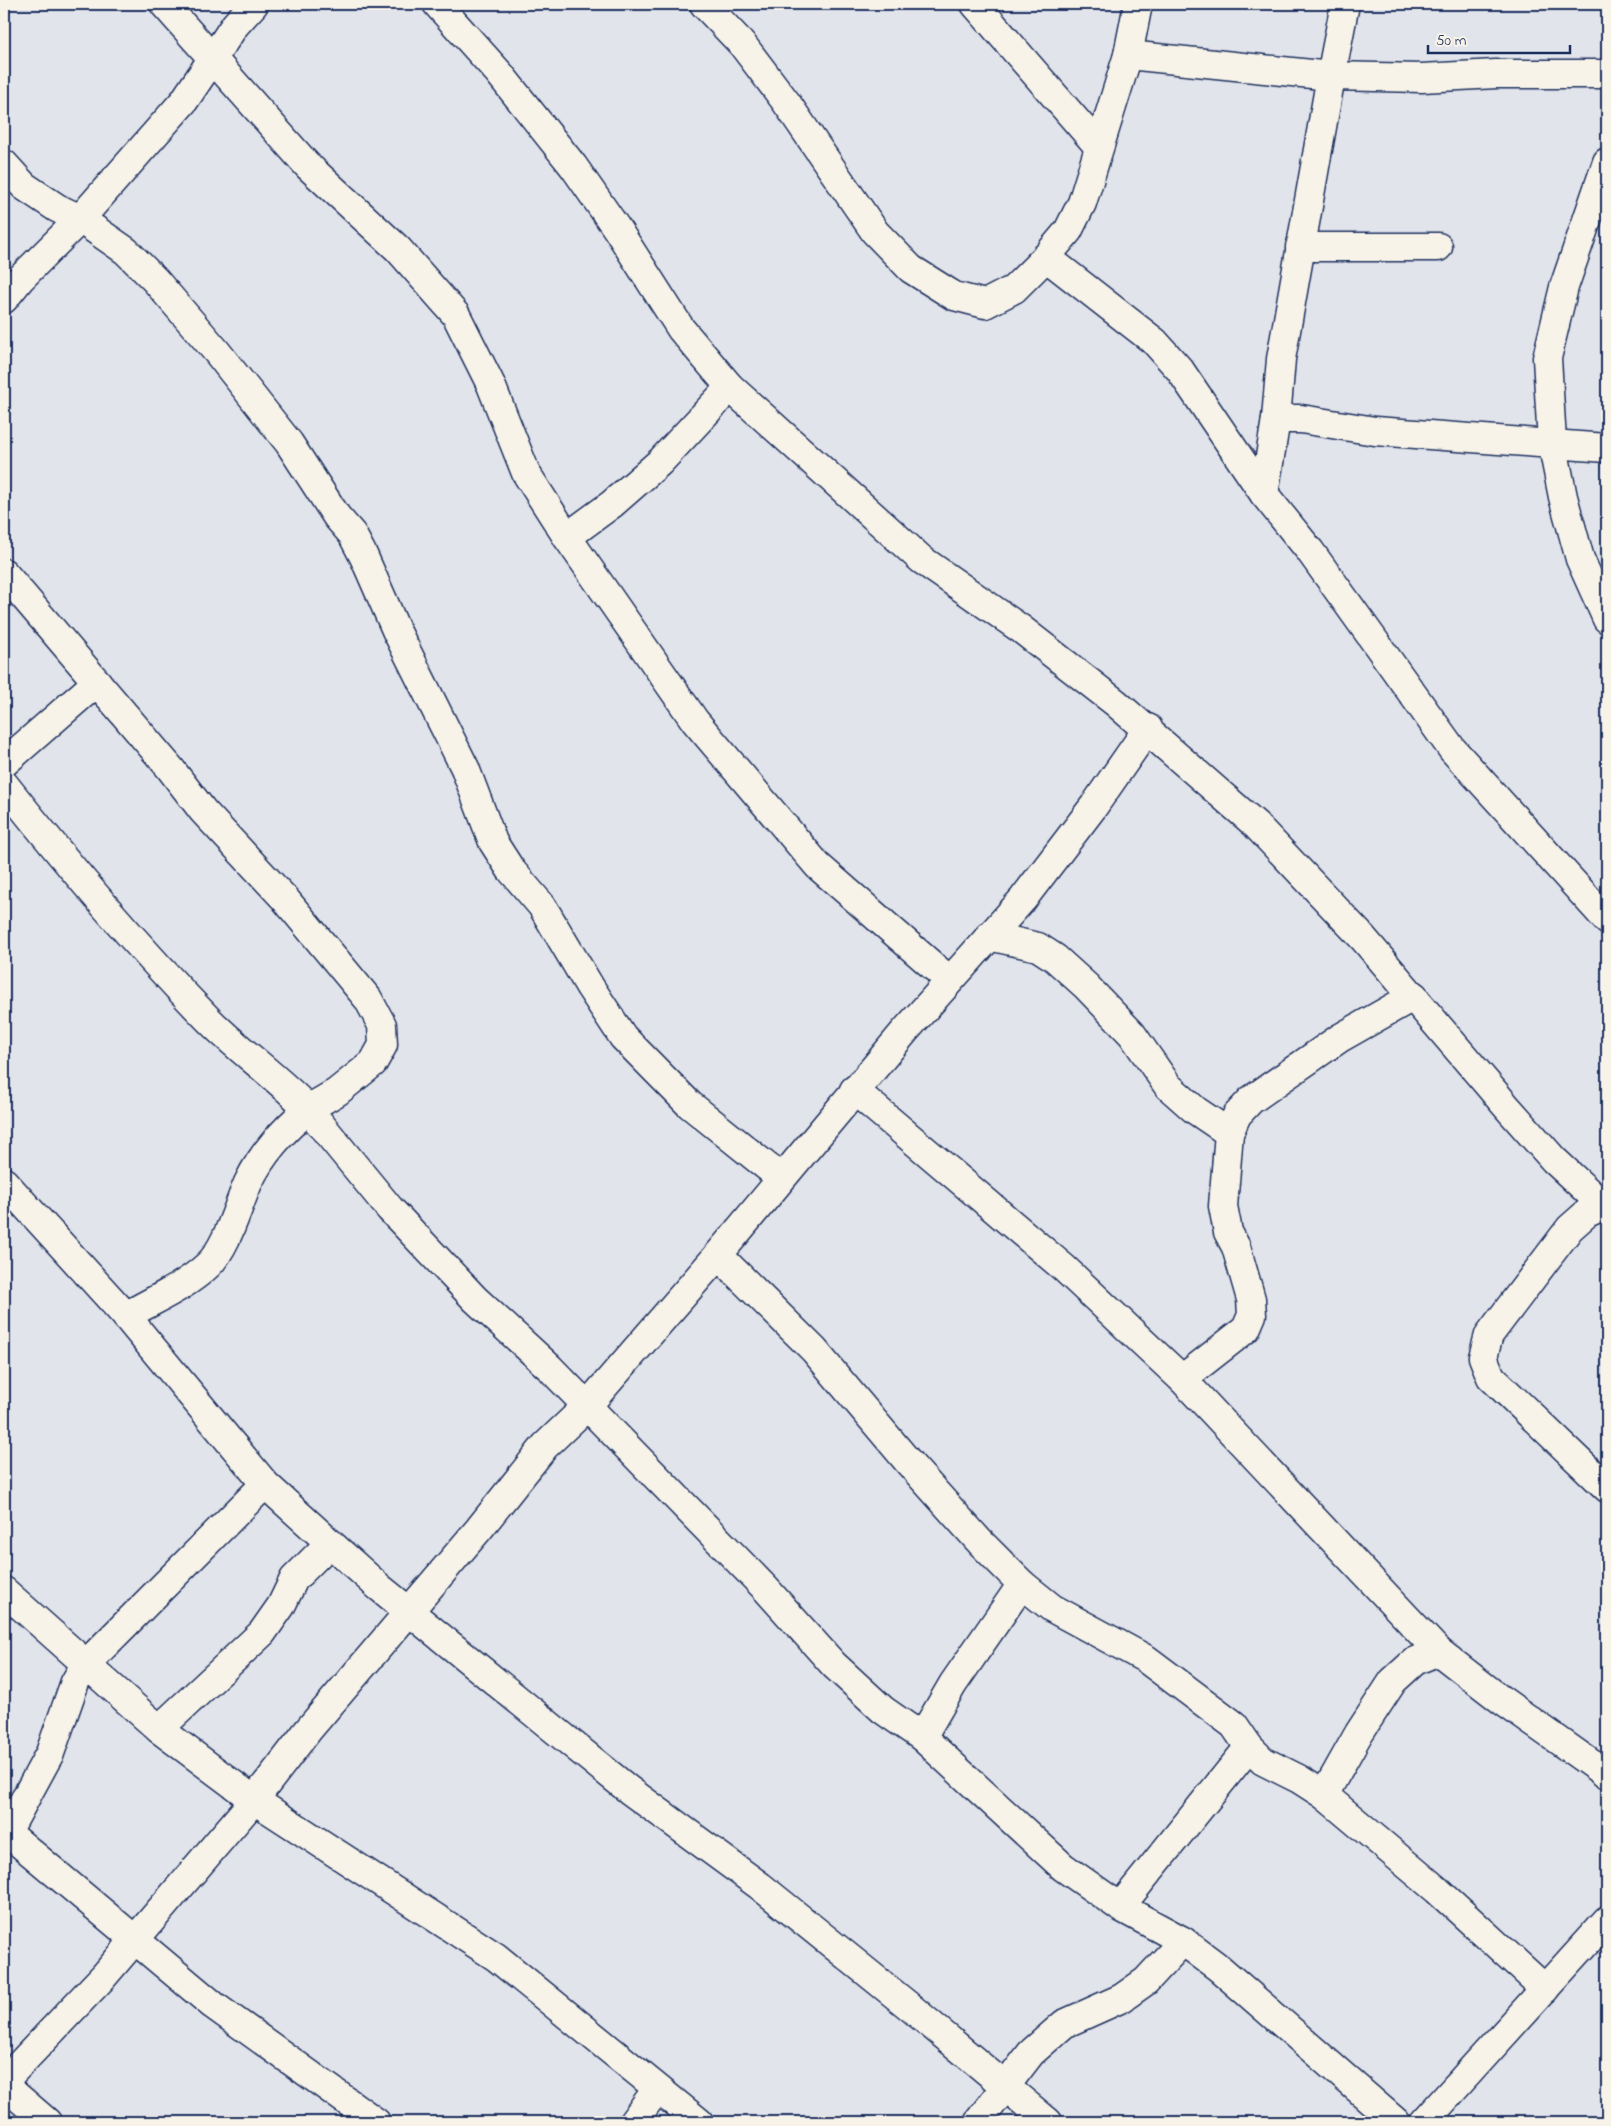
<svg xmlns="http://www.w3.org/2000/svg" width="1611" height="2126" viewBox="0 0 1611 2126" font-family="'Indie Flower',sans-serif">
  <style>
    .lines { fill: none; stroke-linecap: round; stroke-linejoin: round }
    .minor-casing { stroke: #1b2f5e; stroke-width: 31 }
    .minor { stroke: #f7f3e8; stroke-width: 28 }
  </style>
  <rect width="100%" height="100%" fill="#e2e4eb"/>
  <filter id="ink" filterUnits="userSpaceOnUse"><feTurbulence type="fractalNoise" baseFrequency=".02" numOctaves="2"/><feDisplacementMap in="SourceGraphic" scale="10" xChannelSelector="R" yChannelSelector="G"/><feConvolveMatrix kernelMatrix="1 2 1 2 8 2 1 2 1" color-interpolation-filters="sRGB"/></filter>
  <g filter="url(#ink)">
    <g class="lines">
      <defs>
        <g id="minor">
          <path d="M 164,4 L 308,166 L 398,249 L 456,315 L 491,385 L 526,473 L 567,537 L 695,721 L 818,866 L 949,980"/>
          <path d="M 437,4 L 499,73 L 574,167 L 617,229 L 681,329 L 730,387 L 922,560 L 1021,629 L 1116,703 L 1255,824 L 1363,938 L 1507,1107 L 1554,1160 L 1607,1209"/>
          <path d="M 704,4 L 742,44 L 786,102 L 875,232 L 911,269 L 954,296 L 985,304 L 1014,289 L 1046,257"/>
          <path d="M 975,4 L 1099,147"/>
          <path d="M 1138,4 L 1128,55 L 1082,203 L 1068,231 L 1046,257 L 1155,342 L 1180,370 L 1264,494 L 1310,551 L 1452,749 L 1607,920"/>
          <path d="M 1345,4 L 1331,76 L 1422,78 L 1496,74 L 1607,74"/>
          <path d="M 1128,55 L 1331,76 L 1281,359 L 1276,419 L 1264,494"/>
          <path d="M 1607,162 L 1564,287 L 1547,358 L 1552,442 L 1563,497 L 1580,559 L 1607,619"/>
          <path d="M 4,164 L 24,186 L 57,208 L 80,219 L 126,251 L 155,280 L 217,352 L 289,443 L 337,517 L 352,534 L 364,557 L 396,630 L 465,768 L 493,842 L 511,870 L 542,906 L 590,987 L 623,1037 L 689,1104 L 781,1178"/>
          <path d="M 1300,247 L 1438,247"/>
          <path d="M 4,299 L 21,278 L 80,219 L 184,101 L 235,25 L 254,4"/>
          <path d="M 1276,419 L 1301,419 L 1375,431 L 1607,448"/>
          <path d="M 567,537 L 612,504 L 660,462 L 730,387"/>
          <path d="M 4,573 L 170,768 L 203,811 L 285,899 L 368,999 L 382,1025 L 383,1045 L 373,1063 L 337,1092 L 308,1109 L 390,1209 L 475,1299 L 550,1368 L 766,1589 L 834,1665 L 883,1710 L 922,1737 L 1063,1867 L 1120,1907 L 1183,1941 L 1219,1968 L 1396,2122"/>
          <path d="M 4,763 L 97,682"/>
          <path d="M 4,784 C 68,865 135,944 207,1018 C 238,1050 276,1076 308,1109 C 283,1131 262,1153 248,1183 C 237,1208 227,1247 208,1265 C 185,1287 153,1300 126,1316"/>
          <path d="M 989,936 L 1038,947 L 1055,958 L 1086,986 L 1132,1034 L 1168,1086 L 1195,1110 L 1229,1133"/>
          <path d="M 854,1090 L 1064,1268 L 1182,1379 L 1438,1651 L 1500,1699 L 1607,1775"/>
          <path d="M 4,1182 L 126,1316 L 265,1484 L 330,1543 L 379,1587 L 629,1790 L 760,1886 L 910,2007 L 1048,2122"/>
          <path d="M 1607,1204 L 1587,1213 L 1570,1228 L 1489,1335 L 1483,1357 L 1491,1377 L 1607,1488"/>
          <path d="M 718,1255 L 814,1350 L 910,1464 L 980,1542 L 1022,1584 L 1052,1608 L 1146,1659 L 1234,1725 L 1249,1747 L 1263,1761 L 1299,1779 L 1324,1795 L 1437,1890 L 1545,1989"/>
          <path d="M 1182,1379 L 1246,1329 L 1252,1315 L 1251,1299 L 1236,1247 L 1228,1232 L 1223,1206 L 1229,1133 L 1237,1115 L 1251,1100 L 1340,1038 L 1414,996"/>
          <path d="M 4,1591 L 159,1729 L 254,1800 L 496,1957 L 699,2122"/>
          <path d="M 159,1729 L 262,1633 L 281,1606 L 294,1579 L 330,1543"/>
          <path d="M 922,1737 L 953,1684 L 1022,1584"/>
          <path d="M 1324,1795 L 1359,1733 L 1393,1681 L 1415,1661 L 1438,1651"/>
          <path d="M 4,1830 L 213,2005 L 376,2122"/>
          <path d="M 7,1832 L 50,1753 L 75,1682 L 85,1665 L 265,1484"/>
          <path d="M 1120,1907 L 1249,1747"/>
          <path d="M 4,2081 L 103,1977 L 254,1800 L 309,1729 L 479,1529 L 545,1446 L 587,1406 L 718,1255 L 905,1031 L 1023,899 L 1094,806 L 1148,728"/>
          <path d="M 4,2085 L 47,2122"/>
          <path d="M 633,2122 L 657,2089"/>
          <path d="M 978,2122 L 1031,2053 L 1064,2024 L 1122,1998 L 1146,1981 L 1183,1941"/>
          <path d="M 1424,2122 L 1607,1920"/>
        </g>
      </defs>
      <use href="#minor" class="minor-casing"/>
      <use href="#minor" class="minor"/>
    </g>
  </g>
  <rect width="1611" height="2126" fill="none" stroke="#f7f3e8" stroke-width="20"/>
  <rect x="10" y="10" width="1591" height="2106" fill="none" stroke="#1b2f5e" stroke-width="2" filter="url(#ink)"/>
  <path d="M1428 45v8h142v-8" fill="none" stroke="#1b2f5e" stroke-width="2.5"/>
  <text x="1436" y="45" font-size="15" fill="#1b2f5e" stroke="#f7f3e8" stroke-width="4" paint-order="stroke">50 m</text>
</svg>
